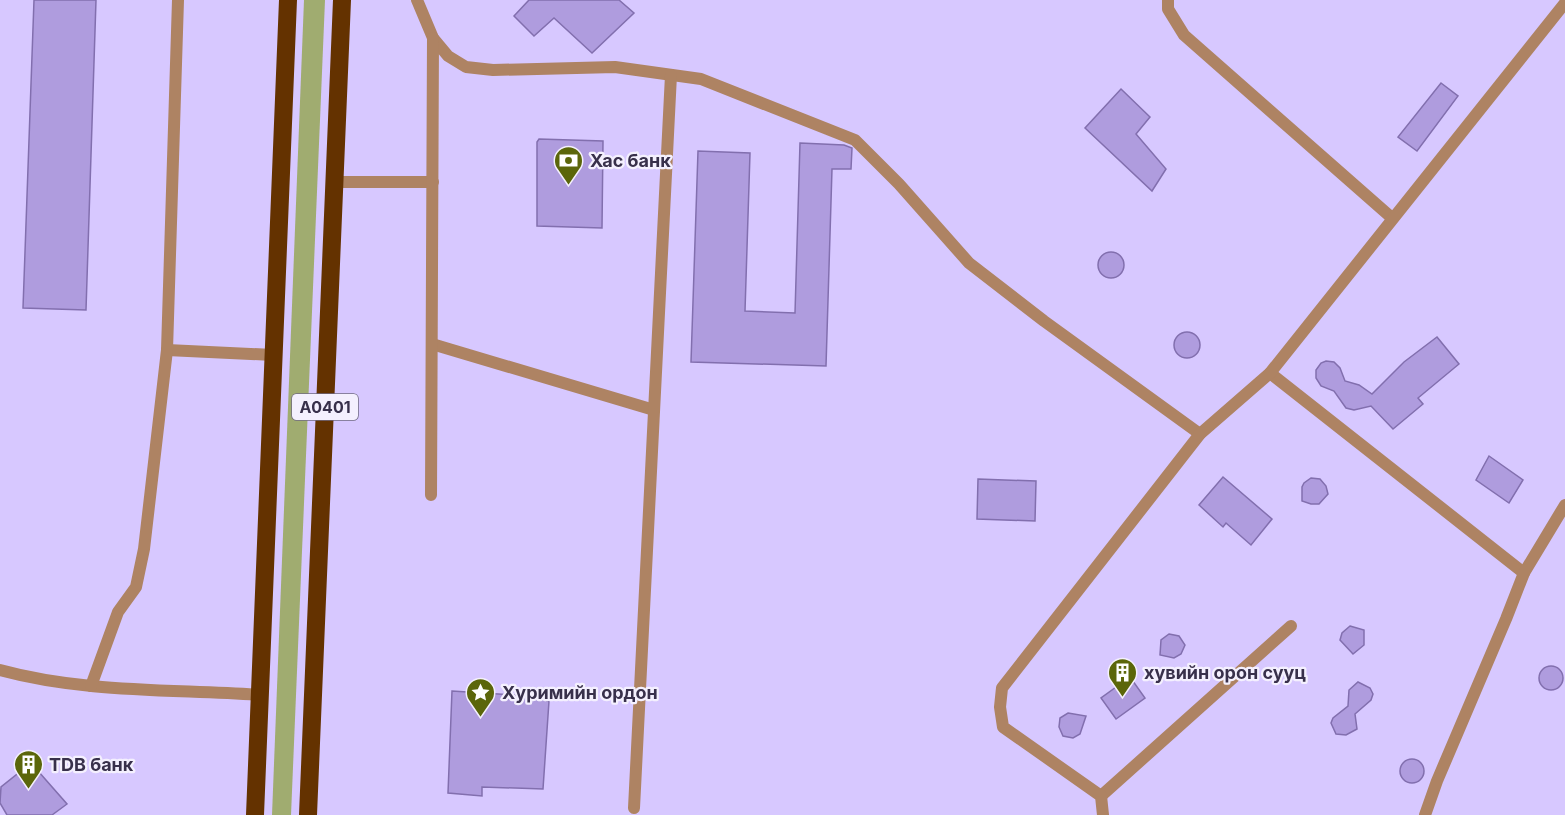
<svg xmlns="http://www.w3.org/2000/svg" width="1565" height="815" viewBox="0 0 1565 815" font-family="Inter,sans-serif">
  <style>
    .green { fill: #a0ac70 }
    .building { fill: #af9cde; stroke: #826fae; stroke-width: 1.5 }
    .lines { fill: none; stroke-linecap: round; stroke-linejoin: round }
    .lane { stroke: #ae8363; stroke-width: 12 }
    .highway { stroke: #643200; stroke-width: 18 }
    .labels { text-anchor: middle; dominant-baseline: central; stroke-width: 4.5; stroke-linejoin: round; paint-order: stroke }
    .shield { fill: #f4f0fe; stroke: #706a81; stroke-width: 1.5 }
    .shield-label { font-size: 16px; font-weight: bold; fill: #38304b }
    .poi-label { font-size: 18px; font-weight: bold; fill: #38304b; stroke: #f4f0fe; text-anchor: start }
  </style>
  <rect width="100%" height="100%" fill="#d7c8ff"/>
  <path class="green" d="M 304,0 L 325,0 L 291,815 L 272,815 Z"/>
  <g class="building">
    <path d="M 34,0 L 96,0 L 86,310 L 23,308 Z"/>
    <path d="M 529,0 L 619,0 L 634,13 L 592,53 L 554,18 L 534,36 L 514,16 Z"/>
    <path d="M 1441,83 L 1458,96 L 1417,151 L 1398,137 Z"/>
    <path d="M 1121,89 L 1150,117 L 1136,134 L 1166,169 L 1152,191 L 1085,128 Z"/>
    <path d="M 539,139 L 603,141 L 602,228 L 537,226 L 537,142 Z"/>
    <path d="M 800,143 L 844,145 L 852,148 L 851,169 L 832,169 L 826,366 L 691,362 L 698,151 L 750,153 L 745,311 L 795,313 Z"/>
    <circle cx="1111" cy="265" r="13"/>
    <circle cx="1187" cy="345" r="13"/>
    <path d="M 1437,337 L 1459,364 L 1418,398 L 1423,404 L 1393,429 L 1371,406 L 1354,410 L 1346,408 L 1334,391 L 1321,386 L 1316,378 L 1316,370 L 1321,363 L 1326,361 L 1334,362 L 1340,368 L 1345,381 L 1359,385 L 1372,394 L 1404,362 Z"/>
    <path d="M 1489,456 L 1523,480 L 1509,503 L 1476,480 Z"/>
    <path d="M 1223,477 L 1272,519 L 1251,545 L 1226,523 L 1223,527 L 1199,505 Z"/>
    <path d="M 1311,478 L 1320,479 L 1326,486 L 1328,494 L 1319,504 L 1311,504 L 1302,501 L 1302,487 L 1304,483 Z"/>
    <path d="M 978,479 L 1036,481 L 1035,521 L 977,519 Z"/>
    <path d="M 1350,626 L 1364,630 L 1364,645 L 1353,654 L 1340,640 L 1342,633 Z"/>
    <path d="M 1169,634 L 1179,636 L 1185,645 L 1181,654 L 1174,658 L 1160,655 L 1161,640 Z"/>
    <circle cx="1551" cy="678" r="12"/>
    <path d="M 1130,677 L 1145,698 L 1116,719 L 1101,698 Z"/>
    <path d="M 1358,682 L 1370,688 L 1373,694 L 1371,700 L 1355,714 L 1357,729 L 1346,735 L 1336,734 L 1331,723 L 1333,718 L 1348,706 L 1349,690 Z"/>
    <path d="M 452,691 L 547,697 L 547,701 L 549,701 L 543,789 L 482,787 L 482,796 L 448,793 Z"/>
    <path d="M 1068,713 L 1086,716 L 1080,734 L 1073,738 L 1063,736 L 1059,727 L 1060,718 Z"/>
    <circle cx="1412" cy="771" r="12"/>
    <path d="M 31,763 L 67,804 L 52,815 L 7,815 L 0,803 L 1,787 Z"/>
  </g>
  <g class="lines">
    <g class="lane">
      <path d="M 417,0 L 433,38 L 448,56 L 466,67 L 493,70 L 615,67 L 701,79 L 855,140 L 899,184 L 969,263 L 1044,321 L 1200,434"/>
      <path d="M 1168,0 L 1168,9 L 1184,35 L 1392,218"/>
      <path d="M 334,182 L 433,182"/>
      <path d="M 432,344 L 654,410"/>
      <path d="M 167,350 L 273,355"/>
      <path d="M 1270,373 L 1524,573"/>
      <path d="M 431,495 L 433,38"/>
      <path d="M 0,670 C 84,693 173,689 260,695"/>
      <path d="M 91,686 L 118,612 L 136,587 L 144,549 L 167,350 L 178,0"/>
      <path d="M 1101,796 L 1291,626"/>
      <path d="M 634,808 L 671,75"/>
      <path d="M 1103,815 L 1101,796 L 1003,727 L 1000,707 L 1002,688 L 1200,434 L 1270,373 L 1565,3"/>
      <path d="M 1425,815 L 1437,781 L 1506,619 L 1524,573 L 1565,505"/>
    </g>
    <g class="highway">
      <path d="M 255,815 L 288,0"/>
      <path d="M 308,815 L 342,0"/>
    </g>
  </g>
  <defs>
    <symbol id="bank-pin" viewBox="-11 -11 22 30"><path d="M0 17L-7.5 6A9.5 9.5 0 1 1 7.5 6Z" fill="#5b660a" stroke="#f4f0fe"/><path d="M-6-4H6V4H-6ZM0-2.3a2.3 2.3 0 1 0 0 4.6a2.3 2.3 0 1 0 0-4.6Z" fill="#fff"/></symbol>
    <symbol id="building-pin" viewBox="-11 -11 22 30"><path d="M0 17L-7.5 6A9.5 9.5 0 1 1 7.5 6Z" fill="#5b660a" stroke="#f4f0fe"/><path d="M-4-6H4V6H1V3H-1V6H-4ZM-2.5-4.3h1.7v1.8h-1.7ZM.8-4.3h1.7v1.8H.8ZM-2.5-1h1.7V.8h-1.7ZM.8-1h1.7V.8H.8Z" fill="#fff"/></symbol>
    <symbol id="sight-pin" viewBox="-11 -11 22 30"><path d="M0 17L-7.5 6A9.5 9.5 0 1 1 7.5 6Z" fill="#5b660a" stroke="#f4f0fe"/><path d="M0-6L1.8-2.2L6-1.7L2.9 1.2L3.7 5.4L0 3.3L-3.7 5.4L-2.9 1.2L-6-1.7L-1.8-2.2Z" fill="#fff"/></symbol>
  </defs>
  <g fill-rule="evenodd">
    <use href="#bank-pin" x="552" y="144" width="33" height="45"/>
    <use href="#building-pin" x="1106" y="656" width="33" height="45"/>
    <use href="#sight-pin" x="464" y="676" width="33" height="45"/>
    <use href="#building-pin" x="12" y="748" width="33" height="45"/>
  </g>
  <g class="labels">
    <rect class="shield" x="292" y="394" width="66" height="26" rx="4.5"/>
    <g class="shield-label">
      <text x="325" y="407">A0401</text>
    </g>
    <g class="poi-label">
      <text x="590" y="160">Хас банк</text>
      <text x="1144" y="672">хувийн орон сууц</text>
      <text x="502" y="692">Хуримийн ордон</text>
      <text x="49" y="764">TDB банк</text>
    </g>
  </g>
</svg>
